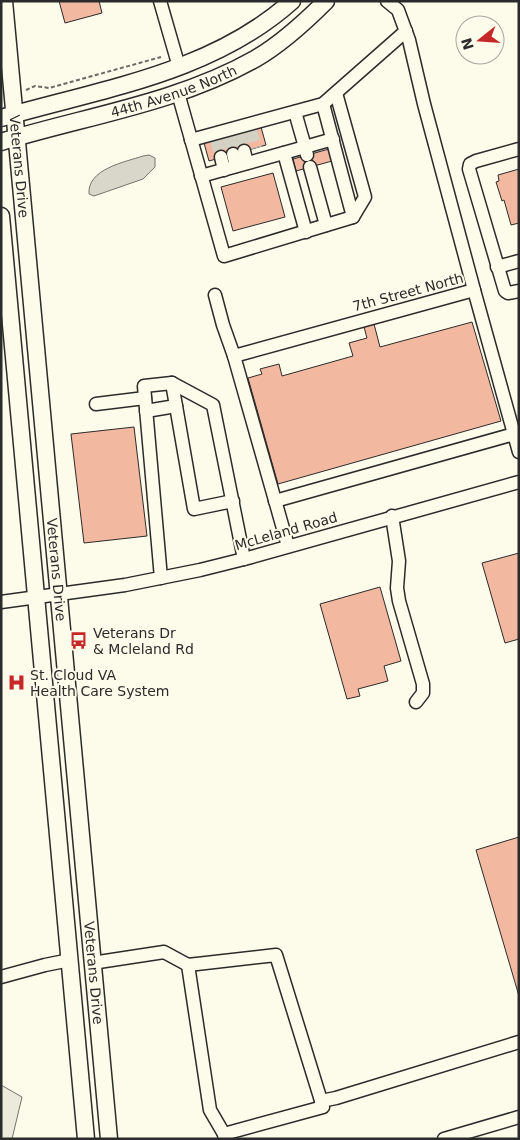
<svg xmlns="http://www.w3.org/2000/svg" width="520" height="1140" viewBox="0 0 520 1140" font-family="'DejaVu Sans',sans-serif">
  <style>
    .green { fill: #ecebdb; stroke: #74746e }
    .water { fill: #d8d7c9; stroke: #74746e }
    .building { fill: #f2b8a0; stroke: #2b2b2b }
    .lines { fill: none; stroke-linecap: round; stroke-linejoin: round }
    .minor-tunnel { stroke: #d3d1c4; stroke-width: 12; stroke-dasharray: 12 6; stroke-linecap: butt }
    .minor-casing { stroke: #2b2b2b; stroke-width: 15 }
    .major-casing { stroke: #2b2b2b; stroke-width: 19 }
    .path { stroke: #6a6964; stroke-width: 2; stroke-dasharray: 4 2.5; stroke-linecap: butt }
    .minor { stroke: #fdfbea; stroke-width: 12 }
    .major { stroke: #fdfbea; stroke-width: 16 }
    .labels { text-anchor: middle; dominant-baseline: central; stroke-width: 4; stroke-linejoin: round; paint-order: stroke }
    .street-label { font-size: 14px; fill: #2b2b2b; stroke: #fdfbea }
    .poi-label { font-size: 14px; fill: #2b2b2b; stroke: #fdfbea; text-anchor: start }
  </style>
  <rect width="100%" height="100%" fill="#fdfbea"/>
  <path class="green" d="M 1,1085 L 22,1097 L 12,1139 L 1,1139 Z"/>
  <path class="water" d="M 149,155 L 155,158 L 155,167 L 143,179 L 94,196 L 89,194 C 87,169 125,162 143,156 Z"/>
  <g class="building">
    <path d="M 59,1 L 99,1 L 102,13 L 65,23 Z"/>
    <path d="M 261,127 L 266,145 L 209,161 L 204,143 Z"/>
    <path d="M 329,149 L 332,161 L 296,171 L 293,159 Z"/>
    <path d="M 519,169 L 519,223 L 511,225 L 504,200 L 502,201 L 496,182 L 499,181 L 498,175 Z"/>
    <path d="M 273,173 L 285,217 L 233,231 L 221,187 Z"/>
    <path d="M 472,322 L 501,421 L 278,484 L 248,378 L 262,374 L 260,369 L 279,364 L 282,376 L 353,356 L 349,343 L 367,338 L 364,327 L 374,324 L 380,347 Z"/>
    <path d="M 134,427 L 147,536 L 84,543 L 71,434 Z"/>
    <path d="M 519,553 L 519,639 L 505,643 L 482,563 Z"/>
    <path d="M 380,587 L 401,661 L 384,666 L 388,681 L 358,689 L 360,696 L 347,699 L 320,604 Z"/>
    <path d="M 519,837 L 519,996 L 476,850 Z"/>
  </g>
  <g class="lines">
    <g class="minor-tunnel">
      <path d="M 251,130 L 256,148"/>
      <path d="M 239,133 L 244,151"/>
      <path d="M 228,136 L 233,154"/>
      <path d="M 216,139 L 221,157"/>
    </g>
    <defs>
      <g id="minor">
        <path d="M 160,1 L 179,67"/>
        <path d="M 178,93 L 224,256 L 353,217 L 323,104"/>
        <path d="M 336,93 L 365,197 L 353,217"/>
        <path d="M 191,140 L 323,104 L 406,31"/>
        <path d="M 519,149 L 476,161 L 470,164 L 469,169 L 505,291 L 508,293 L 519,291"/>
        <path d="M 244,151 L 247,163"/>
        <path d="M 284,153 L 306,232"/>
        <path d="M 233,154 L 236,166"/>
        <path d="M 307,155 L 305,147 L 333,139"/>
        <path d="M 221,157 L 224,170"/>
        <path d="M 310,167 L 326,225"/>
        <path d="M 201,176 L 305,147 L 295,112"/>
        <path d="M 497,267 L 519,261"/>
        <path d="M 474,290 L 519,452"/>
        <path d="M 215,295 L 223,325 L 234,356 L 474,290 L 424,104 L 409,40 L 398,10 L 387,1"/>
        <path d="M 234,356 L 288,546"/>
        <path d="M 172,383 L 194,509 L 233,501"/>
        <path d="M 96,404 L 145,398"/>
        <path d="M 146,411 L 176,406"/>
        <path d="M 275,501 L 514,434"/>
        <path d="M 392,516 L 399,561 L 397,588 L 399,601 L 423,684 L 423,693 L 416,702"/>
        <path d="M 161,578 L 144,386 L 172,383 L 213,405 L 244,559"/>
        <path d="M 1,602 L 125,585 L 200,570 L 248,558 L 519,482"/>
        <path d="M 92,963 L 164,952 L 188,965 L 276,955 L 323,1107 L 224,1134 L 225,1139"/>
        <path d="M 188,965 L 210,1110 L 224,1134"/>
        <path d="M 1,977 L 45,965 L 70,960"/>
        <path d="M 321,1101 L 336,1098 L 519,1042"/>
        <path d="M 444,1139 L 519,1117"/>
      </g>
      <g id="major">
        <path id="s1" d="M 4,1 L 109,1139"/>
        <path d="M 1,118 C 101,89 212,73 292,1"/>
        <path id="s2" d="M 1,142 C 86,116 177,103 255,59 C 281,44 304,23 326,1"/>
        <path d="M 1,216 L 86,1139"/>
      </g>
    </defs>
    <use href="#minor" class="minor-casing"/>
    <use href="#major" class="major-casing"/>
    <path class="path" d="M 26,90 L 35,86 L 49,88 L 161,57"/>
    <use href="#minor" class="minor"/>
    <use href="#major" class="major"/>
  </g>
  <defs>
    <symbol id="bus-bare" viewBox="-9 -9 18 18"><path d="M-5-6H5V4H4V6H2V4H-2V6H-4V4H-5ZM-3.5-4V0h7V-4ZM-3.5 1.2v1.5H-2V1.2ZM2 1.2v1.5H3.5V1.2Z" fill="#c62828" stroke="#fdfbea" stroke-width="2.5" paint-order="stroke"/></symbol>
    <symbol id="hospital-bare" viewBox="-9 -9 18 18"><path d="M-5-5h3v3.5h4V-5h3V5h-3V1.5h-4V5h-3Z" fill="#c62828" stroke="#fdfbea" stroke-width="2.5" paint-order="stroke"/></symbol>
  </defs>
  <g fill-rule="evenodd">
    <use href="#bus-bare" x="66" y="628" width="25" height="25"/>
    <use href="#hospital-bare" x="4" y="670" width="25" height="25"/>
  </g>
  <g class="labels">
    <g class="street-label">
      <text stroke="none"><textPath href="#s2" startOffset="180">44th Avenue North</textPath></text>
      <text stroke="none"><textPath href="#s1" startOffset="166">Veterans Drive</textPath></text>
      <text transform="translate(408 292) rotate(-15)">7th Street North</text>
      <text transform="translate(286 531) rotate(-16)">McLeland Road</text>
      <text stroke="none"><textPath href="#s1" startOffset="571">Veterans Drive</textPath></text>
      <text stroke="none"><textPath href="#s1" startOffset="976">Veterans Drive</textPath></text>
    </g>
    <g class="poi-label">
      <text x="93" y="633">Veterans Dr<tspan x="93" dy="16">&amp; Mcleland Rd</tspan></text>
      <text x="30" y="675">St. Cloud VA<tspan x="30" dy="16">Health Care System</tspan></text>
    </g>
  </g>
  <rect width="520" height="1140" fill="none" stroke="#2b2b2b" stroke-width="5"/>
  <g transform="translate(480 40) rotate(253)"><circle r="24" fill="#fdfbea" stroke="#a9a89e"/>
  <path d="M0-4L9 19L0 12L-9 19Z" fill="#c62828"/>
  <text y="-8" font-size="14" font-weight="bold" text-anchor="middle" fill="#2b2b2b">N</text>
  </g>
</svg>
